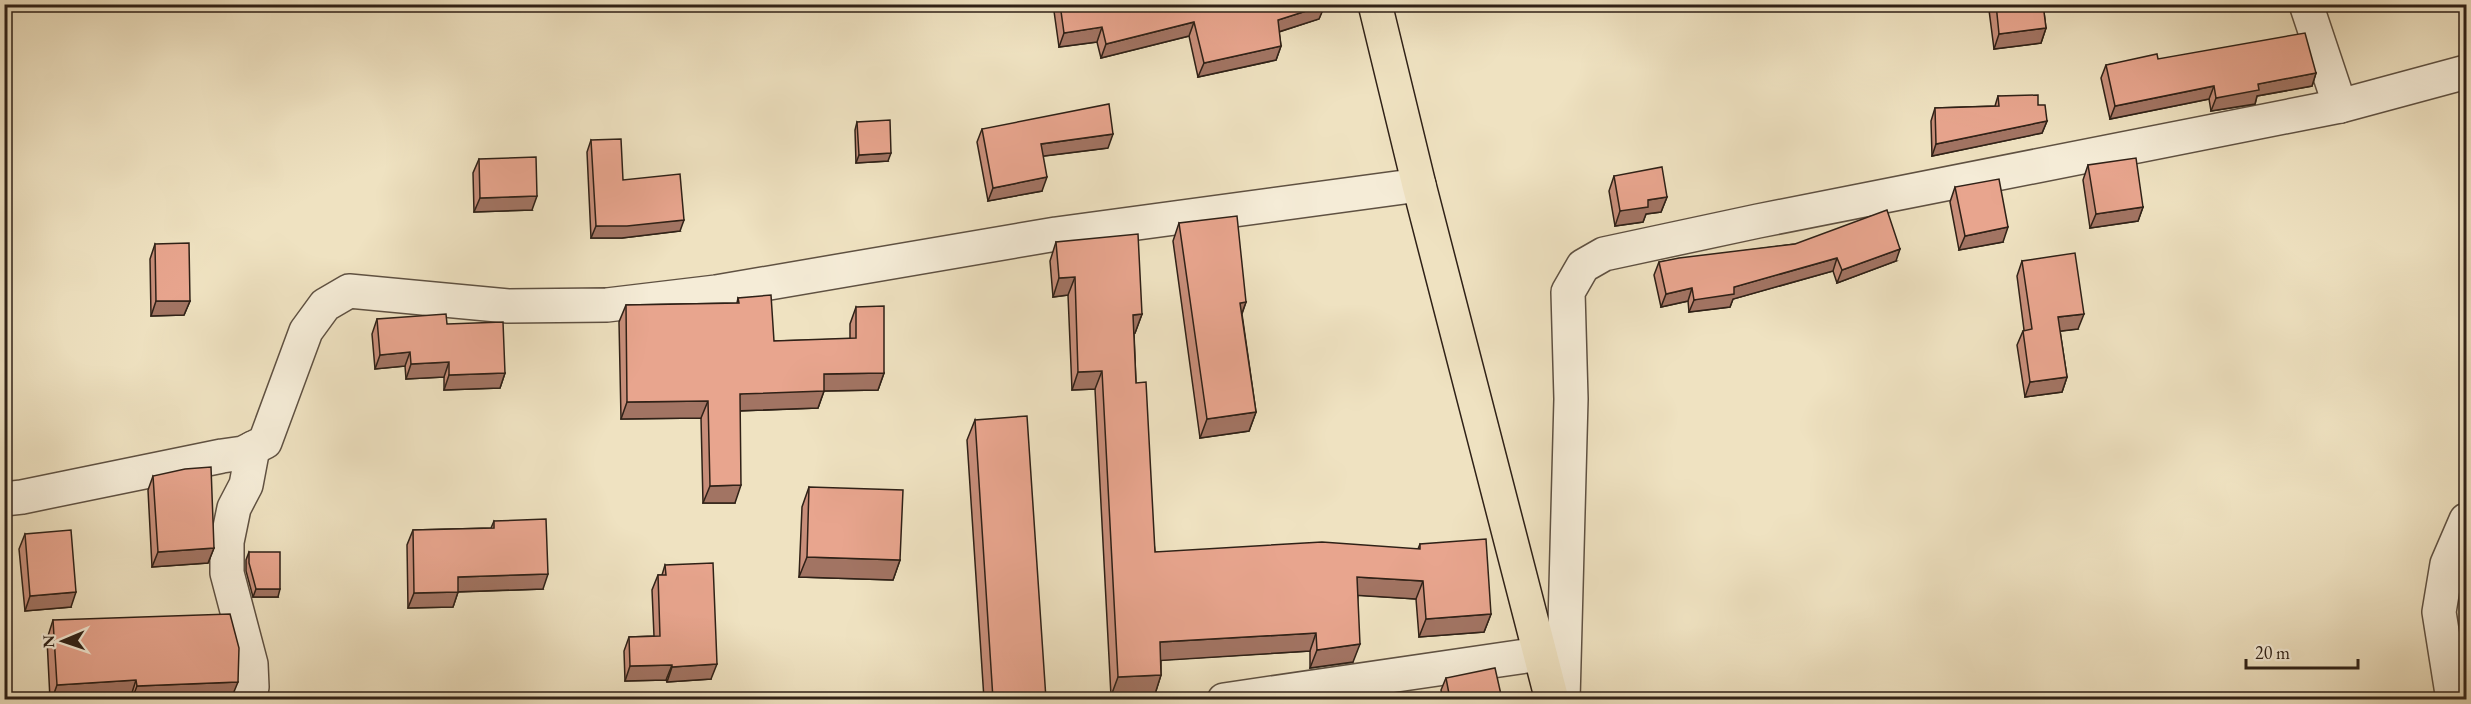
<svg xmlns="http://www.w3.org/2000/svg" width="2471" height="704" viewBox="0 0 2471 704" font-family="'EB Garamond',serif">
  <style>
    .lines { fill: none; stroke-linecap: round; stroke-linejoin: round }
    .minor-casing { stroke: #5f5142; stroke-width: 36 }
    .highway-casing { stroke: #2f2117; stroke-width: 36 }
    .minor { stroke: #f5ecd7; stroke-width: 33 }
    .highway { stroke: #efe2c1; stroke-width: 33 }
    .wall { fill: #c88e7a; stroke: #2f2117; stroke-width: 1.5 }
    .shaded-wall { fill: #a27463; stroke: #2f2117; stroke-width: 1.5 }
    .building { fill: #e8a58e; stroke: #2f2117; stroke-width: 1.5 }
  </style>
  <rect width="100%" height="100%" fill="#efe2c1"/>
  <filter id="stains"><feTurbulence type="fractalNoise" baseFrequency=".00333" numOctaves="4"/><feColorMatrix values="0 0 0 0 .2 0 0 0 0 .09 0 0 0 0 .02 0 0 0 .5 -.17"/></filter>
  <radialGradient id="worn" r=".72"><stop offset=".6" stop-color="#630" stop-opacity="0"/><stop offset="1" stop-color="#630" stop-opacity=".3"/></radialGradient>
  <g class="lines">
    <defs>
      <g id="minor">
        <path d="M 2306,4 L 2340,106"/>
        <path d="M 4,499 L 22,497 L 222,456 L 243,453 L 265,442 L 306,331 L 325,305 L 349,291 L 508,306 L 607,305 L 716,292 L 1056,234 L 1419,185"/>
        <path d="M 249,700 L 252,687 L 251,664 L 227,573 L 227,542 L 234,508 L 246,485 L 253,448"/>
        <path d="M 1224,700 L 1540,654"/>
        <path d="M 1563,700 L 1571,399 L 1568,292 L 1583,266 L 1604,254 L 1758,221 L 2340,106 L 2466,72"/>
        <path d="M 2453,700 L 2439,612 L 2447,564 L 2466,520"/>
      </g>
      <path id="highway" d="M 1375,4 L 1419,185 L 1552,700"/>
    </defs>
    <use href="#minor" class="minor-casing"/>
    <use href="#highway" class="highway-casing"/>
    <use href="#minor" class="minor"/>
    <use href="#highway" class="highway"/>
  </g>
  <g class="wall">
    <path d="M 733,4 L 770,4 L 734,11 Z"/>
    <path d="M 1053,4 L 1325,4 L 1319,19 L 1279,32 L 1281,46 L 1276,60 L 1198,77 L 1189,36 L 1101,58 L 1097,42 L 1059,47 Z"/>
    <path d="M 1991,4 L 2043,4 L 2046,28 L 2041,43 L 1994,49 L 1989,10 Z"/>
    <path d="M 2158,59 L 2316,73 L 2312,86 L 2257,96 L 2255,104 L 2211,111 L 2209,99 L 2110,119 L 2101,78 L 2106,65 Z"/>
    <path d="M 1998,96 L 2038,105 L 2047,121 L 2042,133 L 1932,156 L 1931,121 L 1935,108 L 1995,106 Z"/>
    <path d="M 857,122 L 888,161 L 856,163 L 855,130 Z"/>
    <path d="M 982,129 L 1108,148 L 1043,156 L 1042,191 L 988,201 L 977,142 Z"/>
    <path d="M 591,140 L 623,180 L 680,231 L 622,238 L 591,238 L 587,152 Z"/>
    <path d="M 479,159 L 532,210 L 474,212 L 473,173 Z"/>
    <path d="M 2088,165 L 2143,207 L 2138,221 L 2090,228 L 2083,180 Z"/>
    <path d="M 1614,176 L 1667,197 L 1661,212 L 1646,214 L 1643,222 L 1615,226 L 1609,191 Z"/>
    <path d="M 1955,187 L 2003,242 L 1959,250 L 1950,202 Z"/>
    <path d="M 1179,223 L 1246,302 L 1242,314 L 1256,412 L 1249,431 L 1200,438 L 1173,241 Z"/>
    <path d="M 1056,242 L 1142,314 L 1135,333 L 1134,333 L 1136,383 L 1155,552 L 1418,549 L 1420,544 L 1491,614 L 1484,632 L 1419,637 L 1416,599 L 1358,595 L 1353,662 L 1310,668 L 1310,651 L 1161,660 L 1161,675 L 1155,694 L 1111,696 L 1095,389 L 1072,390 L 1068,295 L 1053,297 L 1050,261 Z"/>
    <path d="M 155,244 L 190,301 L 184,315 L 151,316 L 150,259 Z"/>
    <path d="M 1795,244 L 1896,261 L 1837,283 L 1833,271 L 1733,299 L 1730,307 L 1689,312 L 1688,301 L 1661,307 L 1654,275 L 1659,262 Z"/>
    <path d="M 2022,261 L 2078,329 L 2060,331 L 2067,377 L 2062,392 L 2025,397 L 2017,345 L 2023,331 L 2024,330 L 2017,276 Z"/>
    <path d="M 738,298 L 774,341 L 850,339 L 850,324 L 856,307 L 884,373 L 878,390 L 824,391 L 818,408 L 740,411 L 735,503 L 703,503 L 701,418 L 621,419 L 619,322 L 626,305 L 737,303 Z"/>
    <path d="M 377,319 L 447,324 L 505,373 L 500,388 L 444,390 L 444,377 L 406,379 L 405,366 L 375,369 L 372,334 Z"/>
    <path d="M 975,420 L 1046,699 L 984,699 L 967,440 Z"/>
    <path d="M 153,476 L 214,548 L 208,563 L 152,567 L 148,490 Z"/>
    <path d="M 809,487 L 900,560 L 893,580 L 799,577 L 802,507 Z"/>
    <path d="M 494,521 L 543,589 L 458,592 L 453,607 L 408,608 L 407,545 L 413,530 L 491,528 Z"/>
    <path d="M 25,534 L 71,607 L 25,611 L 19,549 Z"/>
    <path d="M 249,552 L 278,597 L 253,597 L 246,571 L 246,560 Z"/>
    <path d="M 665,565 L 711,679 L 667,682 L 666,680 L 625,681 L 624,651 L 629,637 L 654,636 L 652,590 L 658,575 L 662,575 Z"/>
    <path d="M 53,620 L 231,699 L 50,699 L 47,639 Z"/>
    <path d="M 1446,678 L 1502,699 L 1443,699 L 1441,690 Z"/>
  </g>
  <g class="shaded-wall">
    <path d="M 736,4 L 770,4 L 734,11 Z"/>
    <path d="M 1325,5 L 1319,19 L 1272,34 L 1278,20 Z"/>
    <path d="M 1194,22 L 1189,36 L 1101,58 L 1106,44 Z"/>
    <path d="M 1102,27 L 1097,42 L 1059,47 L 1064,33 Z"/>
    <path d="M 2046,28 L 2041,43 L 1994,49 L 1999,34 Z"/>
    <path d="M 1281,46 L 1276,60 L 1198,77 L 1204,63 Z"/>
    <path d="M 2316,73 L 2312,86 L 2257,96 L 2255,104 L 2211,111 L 2216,98 L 2258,84 Z"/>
    <path d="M 2214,86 L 2209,99 L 2110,119 L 2115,106 Z"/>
    <path d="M 2047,121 L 2042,133 L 1932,156 L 1936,144 Z"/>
    <path d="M 1113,134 L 1108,148 L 1036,157 L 1041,144 Z"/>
    <path d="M 891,153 L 888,161 L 856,163 L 859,155 Z"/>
    <path d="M 1047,177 L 1042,191 L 988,201 L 993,188 Z"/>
    <path d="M 537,196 L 532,210 L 474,212 L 480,198 Z"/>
    <path d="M 1667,197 L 1661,212 L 1646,214 L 1643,222 L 1615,226 L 1620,211 L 1648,200 Z"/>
    <path d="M 2143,207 L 2138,221 L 2090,228 L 2096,214 Z"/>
    <path d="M 684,220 L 680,231 L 622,238 L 591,238 L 596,226 Z"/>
    <path d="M 2008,227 L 2003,242 L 1959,250 L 1965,236 Z"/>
    <path d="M 1900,249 L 1896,261 L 1837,283 L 1842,270 Z"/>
    <path d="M 1837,258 L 1833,271 L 1733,299 L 1730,307 L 1689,312 L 1694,300 L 1734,287 Z"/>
    <path d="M 1075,277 L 1068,295 L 1053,297 L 1059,278 Z"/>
    <path d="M 1692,288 L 1688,301 L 1661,307 L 1666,294 Z"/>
    <path d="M 156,301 L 190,301 L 184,315 L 151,316 Z"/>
    <path d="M 1246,302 L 1239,321 L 1240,303 Z"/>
    <path d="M 1142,314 L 1135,333 L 1127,334 L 1133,315 Z"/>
    <path d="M 2084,314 L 2078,329 L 2053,332 L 2058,317 Z"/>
    <path d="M 410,352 L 405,366 L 375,369 L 380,355 Z"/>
    <path d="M 449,362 L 444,377 L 406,379 L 411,364 Z"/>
    <path d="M 1102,371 L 1095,389 L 1072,390 L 1078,372 Z"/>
    <path d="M 505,373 L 500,388 L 444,390 L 449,375 Z"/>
    <path d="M 884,373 L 878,390 L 824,391 L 818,408 L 734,411 L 740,394 L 824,374 Z"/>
    <path d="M 2067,377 L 2062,392 L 2025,397 L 2030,382 Z"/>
    <path d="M 708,401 L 701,418 L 621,419 L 627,402 Z"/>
    <path d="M 1256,412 L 1249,431 L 1200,438 L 1207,419 Z"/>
    <path d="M 741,485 L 735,503 L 703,503 L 710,486 Z"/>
    <path d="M 214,548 L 208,563 L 152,567 L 158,552 Z"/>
    <path d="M 807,557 L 900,560 L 893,580 L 799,577 Z"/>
    <path d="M 548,574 L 543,589 L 453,592 L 458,577 Z"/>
    <path d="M 1357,577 L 1423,581 L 1416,599 L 1351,595 Z"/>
    <path d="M 256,589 L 280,589 L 278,597 L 253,597 Z"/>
    <path d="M 76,592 L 71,607 L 25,611 L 30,596 Z"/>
    <path d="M 458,592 L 453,607 L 408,608 L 414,593 Z"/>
    <path d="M 1491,614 L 1484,632 L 1419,637 L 1426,619 Z"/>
    <path d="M 1316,633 L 1310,651 L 1153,661 L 1160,642 Z"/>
    <path d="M 1360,644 L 1353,662 L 1310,668 L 1317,650 Z"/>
    <path d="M 717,664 L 711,679 L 667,682 L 672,667 Z"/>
    <path d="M 672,665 L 666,680 L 625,681 L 630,666 Z"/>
    <path d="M 1161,675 L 1155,694 L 1111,696 L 1118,677 Z"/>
    <path d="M 136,680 L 130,699 L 52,699 L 57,685 Z"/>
    <path d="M 238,682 L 231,699 L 132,699 L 137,686 Z"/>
  </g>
  <g class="building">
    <path d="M 1060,4 L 1325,4 L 1325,5 L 1278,20 L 1281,46 L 1204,63 L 1194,22 L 1106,44 L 1102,27 L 1064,33 Z"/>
    <path d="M 1996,4 L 2043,4 L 2046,28 L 1999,34 Z"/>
    <path d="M 2305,33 L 2316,73 L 2258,84 L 2259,90 L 2216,98 L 2214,86 L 2115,106 L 2106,65 L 2157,54 L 2158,59 Z"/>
    <path d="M 2038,95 L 2038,105 L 2045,105 L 2047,121 L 1936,144 L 1935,108 L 1999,106 L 1998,96 Z"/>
    <path d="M 1109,104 L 1113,134 L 1041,144 L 1047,177 L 993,188 L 982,129 Z"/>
    <path d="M 890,120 L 891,153 L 859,155 L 857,122 Z"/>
    <path d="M 621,139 L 623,180 L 680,174 L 684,220 L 627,226 L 596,226 L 591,140 Z"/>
    <path d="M 536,157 L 537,196 L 480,198 L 479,159 Z"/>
    <path d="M 2136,158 L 2143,207 L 2096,214 L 2088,165 Z"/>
    <path d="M 1662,167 L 1667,197 L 1648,200 L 1648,207 L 1620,211 L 1614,176 Z"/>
    <path d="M 1999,179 L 2008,227 L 1965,236 L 1955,187 Z"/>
    <path d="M 1887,210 L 1900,249 L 1842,270 L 1837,258 L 1734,287 L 1734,294 L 1694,300 L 1692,288 L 1666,294 L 1659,262 L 1679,258 L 1795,244 Z"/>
    <path d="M 1237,216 L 1246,302 L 1240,303 L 1256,412 L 1207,419 L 1179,223 Z"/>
    <path d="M 1138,234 L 1142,314 L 1133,315 L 1136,383 L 1146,382 L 1155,552 L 1322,542 L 1420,549 L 1420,544 L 1486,539 L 1491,614 L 1426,619 L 1423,581 L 1357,577 L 1360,644 L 1317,650 L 1316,633 L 1160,642 L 1161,675 L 1118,677 L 1102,371 L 1078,372 L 1075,277 L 1059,278 L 1056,242 Z"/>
    <path d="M 189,243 L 190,301 L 156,301 L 155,244 Z"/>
    <path d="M 2075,253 L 2084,314 L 2058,317 L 2067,377 L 2030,382 L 2023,331 L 2032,329 L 2022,261 Z"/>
    <path d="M 771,295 L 774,341 L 856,338 L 856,307 L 884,306 L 884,373 L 824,374 L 824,391 L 740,394 L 741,485 L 710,486 L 708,401 L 627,402 L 626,305 L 739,303 L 738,298 Z"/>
    <path d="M 446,314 L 447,324 L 503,322 L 505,373 L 449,375 L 449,362 L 411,364 L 410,352 L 380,355 L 377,319 Z"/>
    <path d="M 1027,416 L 1046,699 L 993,699 L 975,420 Z"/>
    <path d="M 211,467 L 214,548 L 158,552 L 153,476 L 185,469 Z"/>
    <path d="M 809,487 L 903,490 L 900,560 L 807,557 Z"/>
    <path d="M 546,519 L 548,574 L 458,577 L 458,592 L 414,593 L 413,530 L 494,528 L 494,521 Z"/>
    <path d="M 71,530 L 76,592 L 30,596 L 25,534 Z"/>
    <path d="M 249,552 L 280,552 L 280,589 L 256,589 L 249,563 Z"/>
    <path d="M 713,563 L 717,664 L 672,667 L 672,665 L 630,666 L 629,637 L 660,636 L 658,575 L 666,575 L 665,565 Z"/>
    <path d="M 230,614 L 239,648 L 238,682 L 137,686 L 136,680 L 57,685 L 53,620 Z"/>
    <path d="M 1495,668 L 1502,699 L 1450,699 L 1446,678 Z"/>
    <path d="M 1340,693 L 1341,699 L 1309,699 L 1309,697 Z"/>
  </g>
  <rect width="2471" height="704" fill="none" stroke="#efe2c1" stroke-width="24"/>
  <rect x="6" y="6" width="2459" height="692" fill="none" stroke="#2f2117" stroke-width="3"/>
  <rect x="12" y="12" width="2447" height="680" fill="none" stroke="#2f2117" stroke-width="1.5"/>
  <g transform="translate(63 641) rotate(268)" stroke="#f5ecd7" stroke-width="4.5" paint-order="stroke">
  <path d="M0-4.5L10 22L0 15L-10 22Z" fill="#2f2117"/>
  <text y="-9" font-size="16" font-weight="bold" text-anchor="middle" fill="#2f2117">N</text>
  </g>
  <path d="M2246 659v9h112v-9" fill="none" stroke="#2f2117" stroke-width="3"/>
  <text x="2255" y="659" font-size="18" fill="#2f2117" stroke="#f5ecd7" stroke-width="4.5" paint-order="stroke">20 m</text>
  <rect width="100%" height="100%" filter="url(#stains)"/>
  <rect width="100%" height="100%" fill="url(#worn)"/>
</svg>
